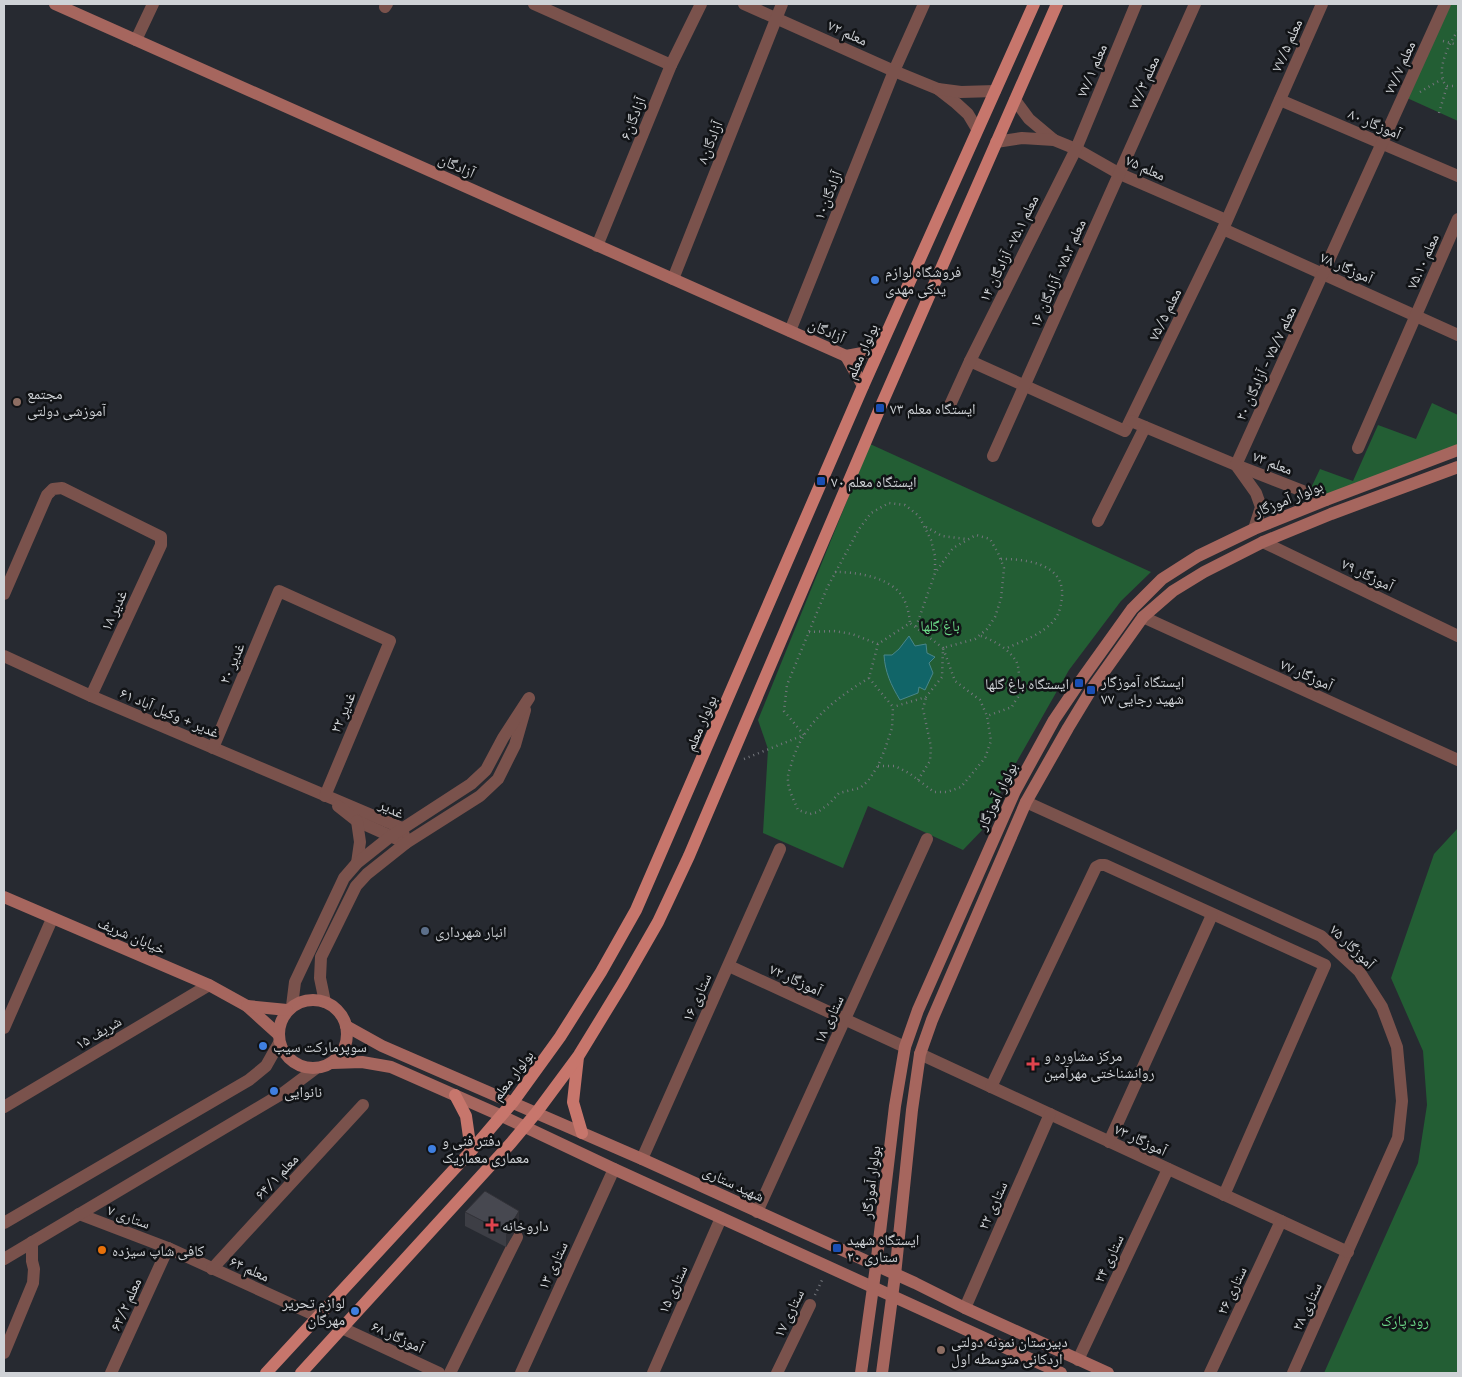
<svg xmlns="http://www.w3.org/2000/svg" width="1462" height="1377" viewBox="0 0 1462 1377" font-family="'Exo 2','Noto Naskh Arabic',sans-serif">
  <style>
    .green { fill: #235e34 }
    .water { fill: #116568; stroke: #4a8689 }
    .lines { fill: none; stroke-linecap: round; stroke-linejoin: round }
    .path { stroke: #73767c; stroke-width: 2.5; stroke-dasharray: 1 4; stroke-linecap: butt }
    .street { stroke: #7a524c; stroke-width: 12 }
    .secondary { stroke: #a6665e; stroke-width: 12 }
    .primary { stroke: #c7766c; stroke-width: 12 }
    .wall { fill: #3d3e45 }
    .shaded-wall { fill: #323238 }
    .building { fill: #474850; stroke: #323238 }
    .shop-dot { fill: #3f7fe0; stroke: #111316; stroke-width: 2 }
    .education-dot { fill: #8d6e63; stroke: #111316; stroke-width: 2 }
    .transit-dot { fill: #1a4fb4; stroke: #111316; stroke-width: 2 }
    .service-dot { fill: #5c6f8a; stroke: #111316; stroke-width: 2 }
    .health-dot { fill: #e0444e; stroke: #111316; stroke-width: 2 }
    .food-dot { fill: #e8710a; stroke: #111316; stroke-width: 2 }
    .labels { text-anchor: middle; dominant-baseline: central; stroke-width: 5; stroke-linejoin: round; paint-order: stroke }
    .street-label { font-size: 15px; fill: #cfd2d6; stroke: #111316 }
    .poi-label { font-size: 15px; fill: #cfd2d6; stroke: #111316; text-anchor: start }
    .park-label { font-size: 15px; fill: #6cda89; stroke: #111316 }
  </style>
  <rect width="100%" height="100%" fill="#272a31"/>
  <g class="green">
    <path d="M 1450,4 L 1458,4 L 1458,121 L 1407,98 Z"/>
    <path d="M 1432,403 L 1458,415 L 1458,447 L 1328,495 L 1311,488 L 1320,469 L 1353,481 L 1378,425 L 1416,439 Z"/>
    <path d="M 870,444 L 1151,572 L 1121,601 L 1069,670 L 1004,784 L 987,825 L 963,850 L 868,806 L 843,868 L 763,833 L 768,749 L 758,720 Z"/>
    <path d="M 1458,828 L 1458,1373 L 1324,1373 L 1418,1163 L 1427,1105 L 1423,1051 L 1391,978 L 1434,854 Z"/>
  </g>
  <path class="water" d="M 909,636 L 915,646 L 926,644 L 927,653 L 935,657 L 929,663 L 933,673 L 925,690 L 919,687 L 918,693 L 900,700 C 891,685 885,672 884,655 L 892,655 L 899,649 Z"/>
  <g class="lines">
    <g class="path">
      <path d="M 1458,31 C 1450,41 1438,66 1443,79 C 1443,82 1445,84 1447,86 L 1458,86"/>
      <path d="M 1443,41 L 1458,45"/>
      <path d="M 1420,92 L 1442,79"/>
      <path d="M 1439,113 L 1447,86"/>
      <path d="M 926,527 L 942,536 L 966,539"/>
      <path d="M 1001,559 C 1025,559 1065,563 1062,597 C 1061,605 1060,612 1055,619 C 1044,634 1022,641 1005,649"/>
      <path d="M 835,572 C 855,572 883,576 898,591 C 906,599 909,612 910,623"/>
      <path d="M 809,632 L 834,631 L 852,634 L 878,644"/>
      <path d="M 981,636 C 993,640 1009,649 1016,661 C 1020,667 1020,690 1018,697 C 1016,700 1013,704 1012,707 L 987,716"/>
      <path d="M 869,678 C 836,698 803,723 792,762 C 791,766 788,772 788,777 C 787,788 794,800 798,810 L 810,814 L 818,812 L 830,803 L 839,793 L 860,788 L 868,781 L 878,766 L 885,749 L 892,728 L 893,707 L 869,678 L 878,644 L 910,623 L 943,648 L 942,677 L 926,697 L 893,707"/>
      <path d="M 744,759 L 804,735 L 784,711 L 787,685 L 827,588 L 859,529 L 871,513 L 889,503 L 905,505 L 919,516 L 931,540 L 935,556 L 935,571"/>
      <path d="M 878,766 L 895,766 L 909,773 L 934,792 L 947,792 L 961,787 L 985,758 L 991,741 L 987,716 L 980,700 L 955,681 L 943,648 L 975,639 L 987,629 L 995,617 L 1001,599 L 1004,568 L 998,553 L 990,539 L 976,535 L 953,548 L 935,573 L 916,627"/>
      <path d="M 918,780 L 930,761 L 931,747 L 923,709 L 926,697"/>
      <path d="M 815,1295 L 823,1278"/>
    </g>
    <g class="street">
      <path d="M 534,4 L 671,65"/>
      <path d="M 744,4 L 894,71 L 938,89 L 956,103 L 968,114 L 977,129"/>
      <path d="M 385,7 L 387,4"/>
      <path d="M 136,40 L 153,4"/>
      <path d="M 938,89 L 961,92 L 995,91"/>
      <path d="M 1015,100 L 1029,119 L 1054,140"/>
      <path d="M 1280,100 L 1458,176"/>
      <path d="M 996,142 L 1022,138 L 1054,140 L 1076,149 L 1120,174 L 1226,220"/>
      <path d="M 1223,229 L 1458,335"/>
      <path d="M 597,246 L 671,65 L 701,4"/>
      <path d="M 673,279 L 782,4"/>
      <path d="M 790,331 L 894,71 L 924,4"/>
      <path d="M 970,361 L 1125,431 L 1223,229 L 1322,4"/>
      <path d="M 950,405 L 970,361 L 1076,149 L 1136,4"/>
      <path d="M 1131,421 L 1236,465 L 1326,500"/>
      <path d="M 1358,448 L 1458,219"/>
      <path d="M 993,456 L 1195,4"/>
      <path d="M 1236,465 L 1445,4"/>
      <path d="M 1236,465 L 1256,493 L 1261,507 L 1254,529"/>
      <path d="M 1098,521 L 1145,427"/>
      <path d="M 1263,542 L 1458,636"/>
      <path d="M 4,594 L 47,495 L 53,489 L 62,488 L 161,537 L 161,545 L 91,696"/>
      <path d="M 1143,617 L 1458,760"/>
      <path d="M 4,656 L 91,696 L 402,828 L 406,843"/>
      <path d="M 213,748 L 279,591 L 390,641 L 325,796"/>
      <path d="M 1026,802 L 1321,936 L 1359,971 L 1382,1007 L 1397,1047 L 1402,1101 L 1398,1138 L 1293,1373"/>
      <path d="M 338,806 L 357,821 L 397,839"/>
      <path d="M 357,821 L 360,842 L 357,863"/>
      <path d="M 729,966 L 905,1047"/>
      <path d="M 325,1002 L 320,978 L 321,957 L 356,886 L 367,874 L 406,843 L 480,796 L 498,779 L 515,745 L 525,710"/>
      <path d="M 292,1006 L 295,982 L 344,878 L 357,863 L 391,836 L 471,784 L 486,770 L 503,738 L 529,698"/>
      <path d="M 4,1028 L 52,919"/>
      <path d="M 920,1054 L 1348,1252"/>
      <path d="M 991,1087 L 1096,867 L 1100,865 L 1105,865 L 1325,965 L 1224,1195"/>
      <path d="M 4,1107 L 209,985"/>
      <path d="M 1109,1142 L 1212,915"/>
      <path d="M 642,1159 L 780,849"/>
      <path d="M 757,1212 L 927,839"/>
      <path d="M 79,1214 L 168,1248 L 319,1317"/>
      <path d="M 4,1223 L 249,1080 L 266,1066 L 279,1043"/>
      <path d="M 4,1259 L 283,1093 L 315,1069"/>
      <path d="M 212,1269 L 363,1105"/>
      <path d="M 965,1308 L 1050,1114"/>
      <path d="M 342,1328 L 439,1373"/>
      <path d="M 4,1353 L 33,1283 L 34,1269 L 32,1261 L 32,1242"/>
      <path d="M 1078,1360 L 1168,1169"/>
      <path d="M 111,1373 L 168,1248"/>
      <path d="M 450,1373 L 517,1237"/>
      <path d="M 521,1373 L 614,1169"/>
      <path d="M 653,1373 L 721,1218"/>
      <path d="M 777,1373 L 810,1305"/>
      <path d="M 1210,1373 L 1281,1221"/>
    </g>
    <g class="secondary">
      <path d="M 55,4 L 846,356"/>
      <path d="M 846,356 L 863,386"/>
      <path d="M 846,356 L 879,350"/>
      <path d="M 4,897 L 209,985 L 247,1006 L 278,1034"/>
      <circle cx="313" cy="1034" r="34"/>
      <path d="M 247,1006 L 287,1010"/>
      <path d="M 346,1026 L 382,1046 L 642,1159 L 915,1283 L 965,1308 L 1108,1373"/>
      <path d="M 332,1063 L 362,1062 L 391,1067 L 502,1116 L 614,1169 L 1061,1373"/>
      <path d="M 861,1373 L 876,1266 L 895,1106 L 905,1047 L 918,1010 L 1015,791 L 1054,720 L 1079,683 L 1132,609 L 1162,579 L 1198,556 L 1254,529 L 1326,500 L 1458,450"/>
      <path d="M 882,1373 L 895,1275 L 912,1110 L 920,1054 L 932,1020 L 1026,802 L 1068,728 L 1091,690 L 1143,617 L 1173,591 L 1204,572 L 1263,542 L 1331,514 L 1458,467"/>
    </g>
    <g class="primary">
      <path d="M 578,1057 L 573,1102 L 582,1133"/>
      <path d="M 455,1095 L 466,1116 L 471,1151"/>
      <path d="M 266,1373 L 471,1151 L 513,1102 L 560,1037 L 601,972 L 636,910 L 863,386 L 1034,4"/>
      <path d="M 301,1373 L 511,1143 L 536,1113 L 579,1055 L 623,983 L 658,922 L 689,856 L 880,408 L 1057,4"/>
    </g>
  </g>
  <path class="wall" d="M 465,1212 L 519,1225 L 506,1247 L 465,1226 Z"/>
  <path class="shaded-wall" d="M 519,1211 L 519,1225 L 506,1247 L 506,1233 Z"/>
  <path class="building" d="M 485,1191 L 519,1211 L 506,1233 L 465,1212 Z"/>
  <g class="shop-dot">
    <circle cx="875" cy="280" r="5"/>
    <circle cx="263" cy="1046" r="5"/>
    <circle cx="274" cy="1091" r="5"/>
    <circle cx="432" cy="1149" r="5"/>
    <circle cx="355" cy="1311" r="5"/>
  </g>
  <g class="education-dot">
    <circle cx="17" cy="402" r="5"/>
    <circle cx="941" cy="1350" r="5"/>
  </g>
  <g class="transit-dot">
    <rect x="875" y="403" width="10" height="10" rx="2.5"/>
    <rect x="816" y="476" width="10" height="10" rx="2.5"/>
    <rect x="1074" y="678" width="10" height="10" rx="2.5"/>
    <rect x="1086" y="685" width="10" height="10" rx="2.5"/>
    <rect x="832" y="1243" width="10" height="10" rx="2.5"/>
  </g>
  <circle class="service-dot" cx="425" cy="931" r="5"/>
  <g class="health-dot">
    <path d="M1030.5 1056.5h5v5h5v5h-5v5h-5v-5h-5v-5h5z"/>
    <path d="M489.5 1217.5h5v5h5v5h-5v5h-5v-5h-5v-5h5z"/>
  </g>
  <circle class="food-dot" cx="102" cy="1250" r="5"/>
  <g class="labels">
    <g class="street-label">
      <text transform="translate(848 32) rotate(24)">معلم ۷۲</text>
      <text transform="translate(1286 45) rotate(-66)">معلم ۷۷/۵</text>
      <text transform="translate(1399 67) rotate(-66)">معلم ۷۷/۷</text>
      <text transform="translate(1091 70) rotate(-67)">معلم ۷۷/۱</text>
      <text transform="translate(1143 82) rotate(-66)">معلم ۷۷/۳</text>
      <text transform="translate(632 118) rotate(-68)">آزادگان۶</text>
      <text transform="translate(1375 123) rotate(23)">آموزگار ۸۰</text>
      <text transform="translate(709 142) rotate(-68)">آزادگان۸</text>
      <text transform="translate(457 165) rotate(24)">آزادگان</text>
      <text transform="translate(1146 167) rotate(24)">معلم ۷۵</text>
      <text transform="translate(827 195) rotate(-68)">آزادگان۱۰</text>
      <text transform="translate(1008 248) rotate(-64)">معلم ۷۵.۱- آزادگان ۱۴</text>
      <text transform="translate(1422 261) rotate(-66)">معلم ۷۵.۱۰</text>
      <text transform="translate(1347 267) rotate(24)">آموزگار ۷۸</text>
      <text transform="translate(1057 273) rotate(-66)">معلم ۷۵.۳- آزادگان ۱۶</text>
      <text transform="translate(1164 314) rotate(-64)">معلم ۷۵/۵</text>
      <text transform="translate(827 330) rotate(24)">آزادگان</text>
      <text transform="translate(861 351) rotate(-66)">بولوار معلم</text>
      <text transform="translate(1265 363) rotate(-65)">معلم ۷۵/۷ - آزادگان ۲۰</text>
      <text transform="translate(1273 462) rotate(21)">معلم ۷۳</text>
      <text transform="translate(1288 498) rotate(-22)">بولوار آموزگار</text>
      <text transform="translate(1368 574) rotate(26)">۷۹ آموزگار</text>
      <text transform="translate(113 610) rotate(-65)">غدیر ۱۸</text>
      <text transform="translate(231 663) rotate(-67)">غدیر ۲۰</text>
      <text transform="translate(1307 674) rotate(24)">۷۷ آموزگار</text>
      <text transform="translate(170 712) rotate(23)">غدیر + وکیل آباد ۶۱</text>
      <text transform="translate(342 712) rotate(-67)">غدیر ۲۲</text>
      <text transform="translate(700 723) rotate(-67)">بولوار معلم</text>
      <text transform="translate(996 796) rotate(-64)">بولوار آموزگار</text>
      <text transform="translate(392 808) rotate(26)">غدیر</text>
      <text transform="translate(132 935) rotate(23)">خیابان شریف</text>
      <text transform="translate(1353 946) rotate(44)">آموزگار ۷۵</text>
      <text transform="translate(796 979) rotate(25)">۷۲ آموزگار</text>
      <text transform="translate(696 997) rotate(-66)">ستاری ۱۶</text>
      <text transform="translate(828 1019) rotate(-65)">ستاری ۱۸</text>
      <text transform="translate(98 1032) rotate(-31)">شریف ۱۵</text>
      <text transform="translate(512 1075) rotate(-53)">بولوار معلم</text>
      <text transform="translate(1141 1139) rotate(25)">۷۳ آموزگار</text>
      <text transform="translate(276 1176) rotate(-47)">معلم ۶۴/۱</text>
      <text transform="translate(870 1182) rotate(-83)">بولوار آموزگار</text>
      <text transform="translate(734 1183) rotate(25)">شهید ستاری</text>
      <text transform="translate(992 1205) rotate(-66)">ستاری ۲۲</text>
      <text transform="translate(129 1216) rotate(20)">ستاری ۷</text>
      <text transform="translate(1108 1258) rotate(-65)">ستاری ۲۴</text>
      <text transform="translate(552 1265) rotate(-65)">ستاری ۱۳</text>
      <text transform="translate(250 1268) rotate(24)">معلم ۶۴</text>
      <text transform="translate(672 1289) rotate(-66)">ستاری ۱۵</text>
      <text transform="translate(1231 1290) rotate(-65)">ستاری ۲۶</text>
      <text transform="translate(125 1304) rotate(-66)">معلم ۶۴/۲</text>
      <text transform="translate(1306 1306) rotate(-65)">ستاری ۲۸</text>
      <text transform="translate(788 1313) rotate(-64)">ستاری ۱۷</text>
      <text transform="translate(398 1336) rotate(25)">آموزگار ۶۸</text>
    </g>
    <g class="poi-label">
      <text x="885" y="271">فروشگاه لوازم<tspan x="885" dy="17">یدکی مهدی</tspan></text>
      <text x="27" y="393">مجتمع<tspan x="27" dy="17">آموزشی دولتی</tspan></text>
      <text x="890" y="408">ایستگاه معلم ۷۳</text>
      <text x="831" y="481">ایستگاه معلم ۷۰</text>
      <text x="1101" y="681">ایستگاه آموزگار<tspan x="1101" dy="17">شهید رجایی ۷۷</tspan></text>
      <text x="1069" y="683" text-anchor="end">ایستگاه باغ گلها</text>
      <text x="435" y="931">انبار شهرداری</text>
      <text x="273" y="1046">سوپرمارکت سیب</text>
      <text x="1044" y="1055">مرکز مشاوره و<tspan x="1044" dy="17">روانشناختی مهرآمین</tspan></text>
      <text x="284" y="1091">نانوایی</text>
      <text x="442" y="1140">دفتر فنی و<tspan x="442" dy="17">معماری معماریک</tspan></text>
      <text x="502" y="1225">داروخانه</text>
      <text x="847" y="1239">ایستگاه شهید<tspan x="847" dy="17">ستاری ۲۰</tspan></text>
      <text x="112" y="1250">کافی شاپ سیزده</text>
      <text x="345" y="1302" text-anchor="end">لوازم تحریر<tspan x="345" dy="17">مهرگان</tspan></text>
      <text x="951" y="1341">دبیرستان نمونه دولتی<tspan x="951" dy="17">اردکانی متوسطه اول</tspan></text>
    </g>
    <g class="park-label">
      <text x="940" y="625">باغ گلها</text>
      <text x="1405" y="1320">رود پارک</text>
    </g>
  </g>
  <rect width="1462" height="1377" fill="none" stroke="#cfd2d6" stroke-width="10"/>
</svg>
